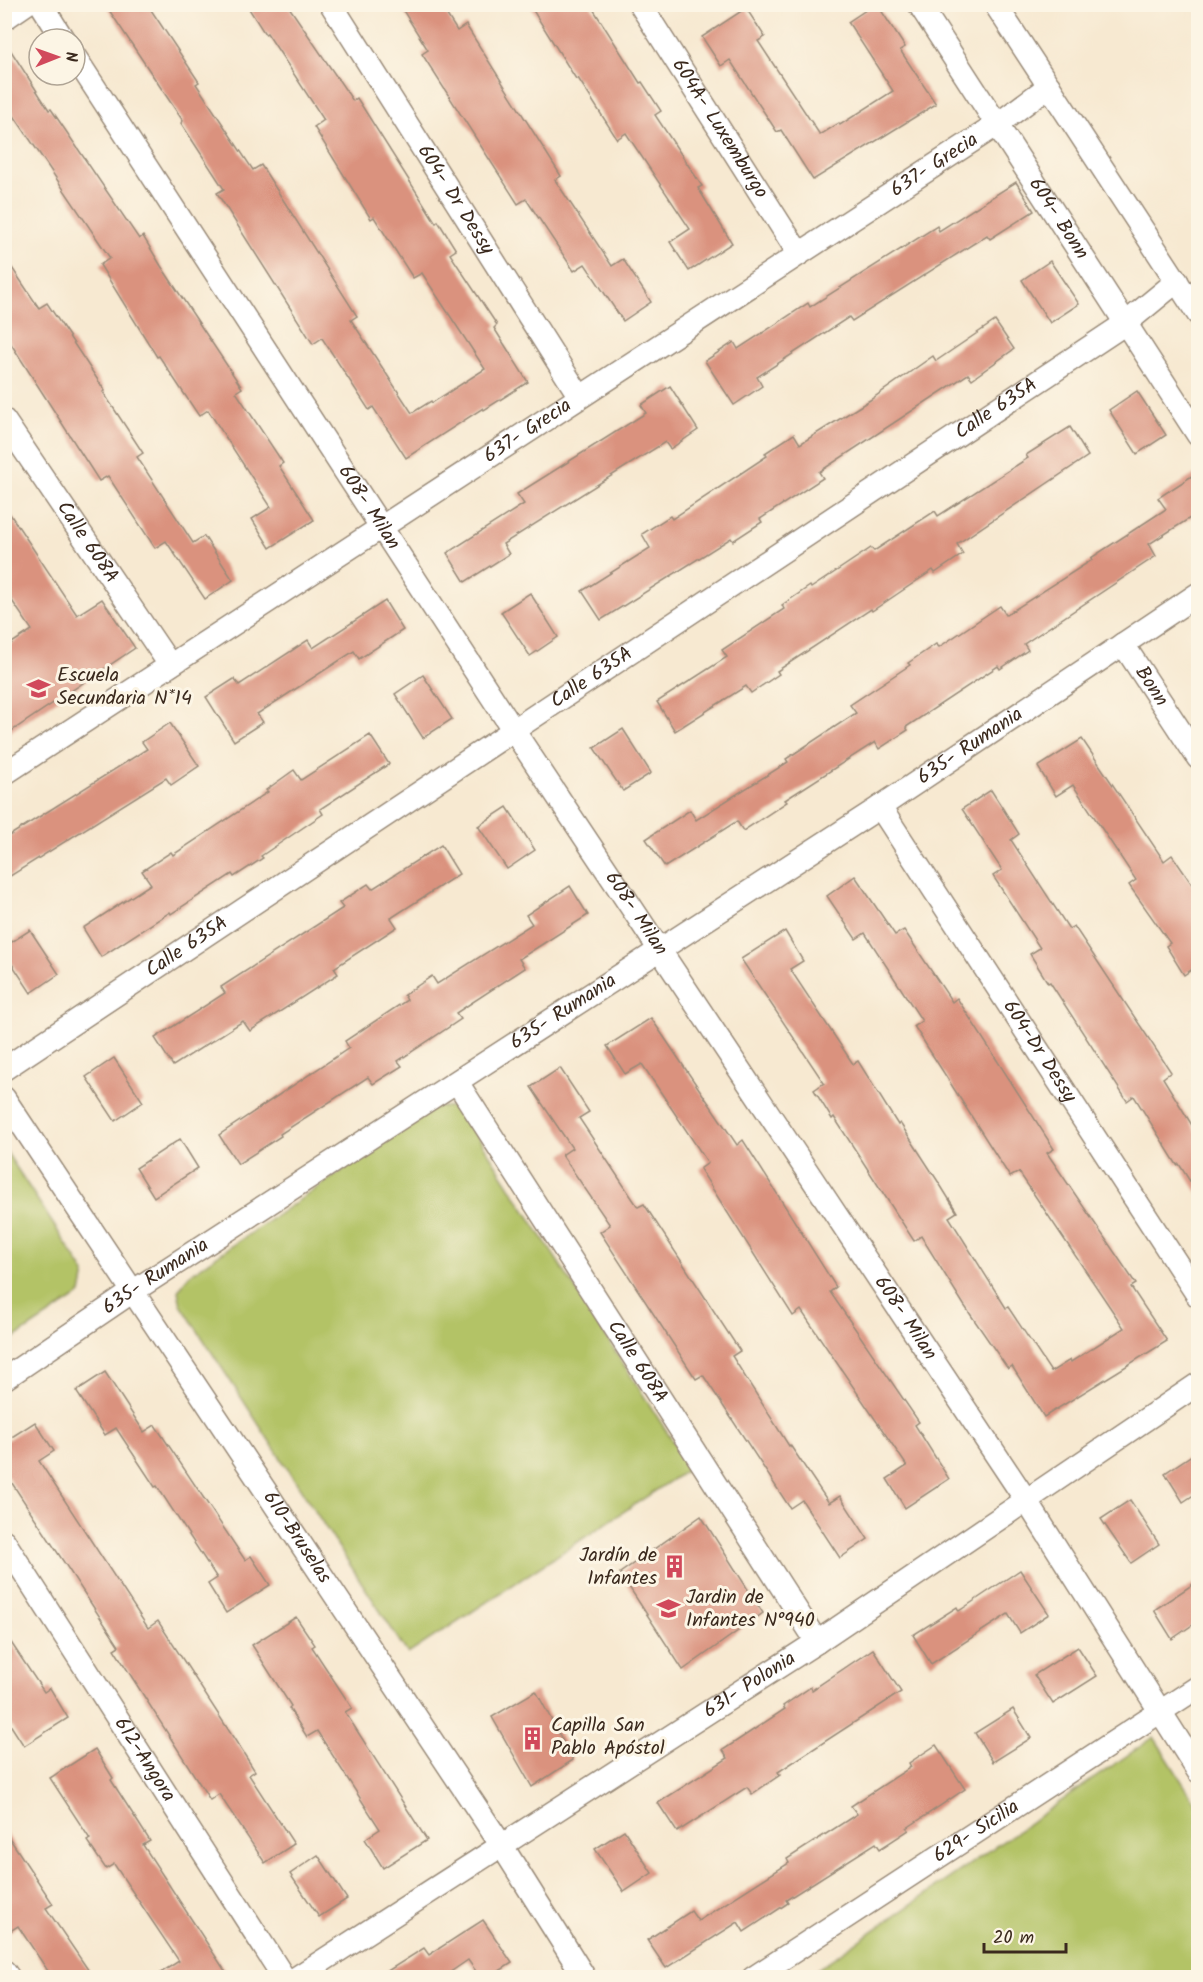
<svg xmlns="http://www.w3.org/2000/svg" width="1203" height="1982" viewBox="0 0 1203 1982" font-family="Kalam,sans-serif">
  <style>
    .green { fill: #b3c366; stroke: #777642; stroke-width: 1.5 }
    .building { fill: #da927e }
    .lines { fill: none; stroke-linecap: round; stroke-linejoin: round }
    .minor-casing { stroke: #998a78; stroke-width: 25 }
    .minor { stroke: #fff; stroke-width: 22 }
    .labels { text-anchor: middle; dominant-baseline: central; stroke-width: 6; stroke-linejoin: round; paint-order: stroke }
    .street-label { font-size: 20px; fill: #3b2a1e; stroke: #fcf5e5 }
    .poi-label { font-size: 20px; fill: #3b2a1e; stroke: #fcf5e5; text-anchor: start }
  </style>
  <rect width="100%" height="100%" fill="#fcf5e5"/>
  <filter id="ink" filterUnits="userSpaceOnUse"><feTurbulence type="fractalNoise" baseFrequency=".0167" numOctaves="2"/><feDisplacementMap in="SourceGraphic" scale="12" xChannelSelector="R" yChannelSelector="G"/><feConvolveMatrix kernelMatrix="1 2 1 2 8 2 1 2 1" color-interpolation-filters="sRGB"/></filter>
  <filter id="wash" filterUnits="userSpaceOnUse"><feTurbulence type="fractalNoise" baseFrequency=".008" numOctaves="4" result="noise"/><feDisplacementMap in="SourceGraphic" scale="24" xChannelSelector="R" yChannelSelector="G"/><feGaussianBlur stdDeviation="1.35" result="paint"/><feColorMatrix in="noise" values="0 0 0 0 0 0 0 0 0 0 0 0 0 0 0 0 0 1.4 0 .05"/><feComposite in="paint" operator="in"/></filter>
  <g filter="url(#wash)">
    <rect width="100%" height="100%" fill="#f7e9d1"/>
    <g class="green">
      <path d="M 436,1107 L 451,1107 L 466,1118 L 690,1468 L 408,1654 L 181,1305 L 178,1291 L 189,1275 Z"/>
      <path d="M 5,1150 L 85,1273 L 81,1294 L 5,1344 Z"/>
      <path d="M 1154,1737 L 1198,1807 L 1198,1977 L 806,1977 Z"/>
    </g>
    <g id="blocks">
      <g class="building">
        <path d="M 105,4 L 160,4 L 151,10 L 199,82 L 196,84 L 253,170 L 261,165 L 357,316 L 351,320 L 412,413 L 431,401 L 432,403 L 485,369 L 422,273 L 413,278 L 374,217 L 371,219 L 314,127 L 324,120 L 267,33 L 265,34 L 246,4 L 287,4 L 353,101 L 357,98 L 436,223 L 438,221 L 456,250 L 450,254 L 497,325 L 494,328 L 528,382 L 484,410 L 483,408 L 406,458 L 373,407 L 369,410 L 322,338 L 313,344 L 217,193 L 224,189 L 181,123 L 183,121 Z"/>
        <path d="M 399,4 L 440,4 L 457,31 L 466,25 L 561,176 L 555,180 L 612,266 L 623,259 L 651,302 L 623,321 L 585,264 L 574,271 L 526,199 L 518,204 L 422,54 L 428,50 Z"/>
        <path d="M 529,4 L 590,4 L 640,83 L 642,82 L 661,111 L 655,115 L 702,186 L 698,188 L 732,243 L 689,271 L 670,242 L 690,229 L 626,133 L 617,139 L 578,78 L 576,79 Z"/>
        <path d="M 875,4 L 877,4 L 905,47 L 900,50 L 936,104 L 813,180 L 781,130 L 777,132 L 730,60 L 721,66 L 702,37 L 746,8 L 765,37 L 758,41 L 820,135 L 839,123 L 840,125 L 893,91 L 848,22 Z"/>
        <path d="M 4,40 L 49,110 L 51,109 L 139,239 L 143,236 L 161,266 L 242,388 L 236,392 L 283,463 L 279,466 L 314,520 L 270,548 L 252,519 L 271,507 L 208,410 L 199,416 L 159,356 L 157,357 L 100,265 L 110,258 L 4,101 Z"/>
        <path d="M 1016,182 L 1034,211 L 990,239 L 987,235 L 852,321 L 849,317 L 757,377 L 762,386 L 734,405 L 705,361 L 734,342 L 738,349 L 808,303 L 810,307 L 937,226 L 939,231 Z"/>
        <path d="M 4,256 L 39,308 L 47,303 L 86,362 L 105,391 L 103,392 L 143,453 L 137,457 L 193,543 L 204,536 L 233,580 L 205,599 L 166,541 L 155,548 L 108,476 L 99,481 L 4,333 Z"/>
        <path d="M 1050,261 L 1079,304 L 1050,323 L 1022,280 Z"/>
        <path d="M 995,321 L 1014,349 L 972,379 L 968,374 L 819,472 L 823,478 L 760,519 L 762,522 L 733,541 L 731,538 L 601,620 L 582,591 L 650,548 L 642,534 L 670,516 L 672,519 L 767,456 L 765,453 L 794,434 L 800,444 L 870,400 L 933,356 L 936,361 Z"/>
        <path d="M 670,386 L 698,430 L 670,449 L 665,442 L 503,544 L 509,554 L 465,582 L 447,553 L 524,504 L 517,494 L 646,413 L 641,405 Z"/>
        <path d="M 1137,391 L 1166,435 L 1137,454 L 1109,410 Z"/>
        <path d="M 1070,427 L 1088,456 L 957,544 L 963,554 L 935,573 L 933,570 L 872,611 L 871,609 L 777,671 L 779,674 L 751,693 L 746,686 L 675,731 L 657,702 L 727,657 L 722,650 L 784,609 L 782,605 L 810,586 L 811,588 L 871,548 L 874,551 L 935,511 L 938,516 L 1028,458 L 1026,455 Z"/>
        <path d="M 1198,472 L 1198,513 L 1149,544 L 1156,556 L 1024,644 L 1028,650 L 1000,669 L 998,666 L 906,727 L 908,730 L 879,749 L 875,742 L 785,800 L 787,802 L 743,831 L 737,821 L 665,867 L 646,839 L 690,810 L 696,820 L 788,762 L 786,759 L 856,713 L 850,705 L 910,665 L 908,663 L 936,644 L 939,647 L 1000,606 L 1006,615 L 1092,560 L 1091,558 L 1166,509 L 1158,498 Z"/>
        <path d="M 4,505 L 77,615 L 102,599 L 135,648 L 4,736 L 4,648 L 32,630 L 4,589 Z"/>
        <path d="M 530,593 L 558,637 L 530,656 L 501,612 Z"/>
        <path d="M 385,601 L 403,630 L 359,659 L 354,651 L 257,714 L 263,722 L 234,741 L 206,697 L 234,679 L 239,685 L 308,640 L 313,648 Z"/>
        <path d="M 423,675 L 452,719 L 423,738 L 395,694 Z"/>
        <path d="M 170,723 L 199,766 L 171,785 L 166,778 L 4,880 L 4,839 L 147,749 L 142,742 Z"/>
        <path d="M 623,729 L 651,773 L 623,791 L 594,748 Z"/>
        <path d="M 370,735 L 389,764 L 320,809 L 323,814 L 261,856 L 263,858 L 234,877 L 232,874 L 171,914 L 170,912 L 101,957 L 83,928 L 151,884 L 142,871 L 171,852 L 173,855 L 268,792 L 266,790 L 294,770 L 301,780 Z"/>
        <path d="M 1082,739 L 1164,861 L 1172,855 L 1198,893 L 1198,965 L 1184,975 L 1166,946 L 1170,943 L 1129,885 L 1136,880 L 1073,785 L 1056,796 L 1038,767 Z"/>
        <path d="M 991,790 L 1019,834 L 1011,840 L 1069,929 L 1074,926 L 1171,1072 L 1163,1078 L 1198,1135 L 1198,1194 L 1179,1164 L 1177,1165 L 1134,1096 L 1127,1101 L 1050,982 L 1048,983 L 1030,954 L 1040,948 L 993,876 L 1002,870 L 962,809 Z"/>
        <path d="M 507,807 L 535,850 L 507,869 L 478,826 Z"/>
        <path d="M 441,845 L 459,874 L 391,918 L 397,927 L 334,968 L 338,974 L 250,1031 L 243,1021 L 173,1066 L 155,1038 L 225,993 L 221,987 L 343,908 L 339,903 L 368,884 L 372,889 Z"/>
        <path d="M 855,876 L 895,935 L 904,930 L 952,1002 L 957,998 L 1054,1149 L 1047,1153 L 1136,1284 L 1131,1287 L 1167,1341 L 1044,1417 L 1012,1366 L 1008,1369 L 964,1305 L 921,1236 L 914,1241 L 834,1117 L 832,1119 L 814,1090 L 824,1083 L 741,959 L 785,931 L 803,961 L 790,969 L 853,1064 L 858,1061 L 898,1125 L 900,1123 L 939,1183 L 957,1212 L 949,1217 L 1006,1308 L 1008,1307 L 1051,1372 L 1070,1360 L 1071,1362 L 1124,1328 L 1019,1172 L 1010,1177 L 914,1026 L 922,1021 L 865,933 L 856,939 L 827,896 Z"/>
        <path d="M 570,886 L 588,915 L 519,959 L 525,968 L 456,1013 L 461,1019 L 398,1061 L 402,1066 L 373,1084 L 368,1077 L 280,1134 L 281,1136 L 238,1164 L 219,1135 L 349,1048 L 345,1041 L 407,1000 L 404,995 L 432,976 L 437,984 L 532,924 L 526,915 Z"/>
        <path d="M 30,930 L 59,974 L 31,993 L 4,952 L 4,947 Z"/>
        <path d="M 651,1018 L 737,1145 L 743,1140 L 836,1287 L 830,1292 L 919,1422 L 915,1425 L 949,1479 L 905,1508 L 887,1479 L 907,1466 L 801,1310 L 793,1316 L 700,1169 L 708,1163 L 642,1064 L 625,1074 L 607,1046 Z"/>
        <path d="M 114,1058 L 143,1102 L 115,1121 L 86,1077 Z"/>
        <path d="M 560,1068 L 589,1112 L 579,1118 L 638,1207 L 644,1204 L 740,1351 L 732,1356 L 789,1446 L 790,1445 L 829,1503 L 840,1496 L 868,1539 L 840,1558 L 802,1500 L 790,1508 L 703,1375 L 696,1379 L 600,1232 L 610,1225 L 562,1155 L 572,1148 L 531,1087 Z"/>
        <path d="M 180,1139 L 198,1168 L 154,1197 L 136,1168 Z"/>
        <path d="M 105,1372 L 144,1432 L 155,1425 L 245,1560 L 251,1556 L 270,1585 L 226,1613 L 208,1584 L 217,1578 L 157,1486 L 155,1487 L 116,1428 L 105,1435 L 76,1391 Z"/>
        <path d="M 35,1422 L 54,1451 L 39,1461 L 148,1628 L 158,1621 L 255,1771 L 249,1775 L 294,1844 L 265,1863 L 219,1794 L 210,1800 L 114,1649 L 119,1646 L 4,1471 L 4,1442 Z"/>
        <path d="M 1198,1451 L 1198,1492 L 1183,1502 L 1165,1473 Z"/>
        <path d="M 1130,1500 L 1159,1544 L 1131,1563 L 1101,1519 Z"/>
        <path d="M 701,1516 L 763,1613 L 683,1670 L 620,1573 Z"/>
        <path d="M 1020,1570 L 1049,1614 L 1020,1633 L 1008,1614 L 931,1664 L 913,1635 L 957,1607 L 959,1611 Z"/>
        <path d="M 1198,1581 L 1198,1621 L 1172,1639 L 1154,1610 Z"/>
        <path d="M 296,1617 L 315,1645 L 312,1647 L 352,1708 L 345,1712 L 427,1840 L 383,1868 L 365,1839 L 380,1829 L 317,1731 L 307,1737 L 289,1708 L 291,1706 L 252,1645 Z"/>
        <path d="M 4,1632 L 44,1692 L 50,1688 L 68,1718 L 24,1746 L 4,1715 Z"/>
        <path d="M 1078,1647 L 1097,1676 L 1053,1704 L 1034,1675 Z"/>
        <path d="M 873,1649 L 901,1692 L 778,1772 L 780,1775 L 752,1794 L 747,1787 L 677,1832 L 658,1803 L 728,1758 L 723,1750 L 785,1709 L 783,1706 L 811,1687 L 812,1690 Z"/>
        <path d="M 536,1691 L 573,1760 L 532,1787 L 492,1717 Z"/>
        <path d="M 1013,1709 L 1031,1738 L 993,1762 L 975,1733 Z"/>
        <path d="M 936,1745 L 965,1789 L 907,1828 L 909,1830 L 880,1849 L 876,1843 L 786,1900 L 788,1903 L 744,1932 L 738,1922 L 666,1968 L 647,1940 L 691,1911 L 698,1921 L 789,1863 L 787,1859 L 857,1814 L 851,1806 L 911,1767 L 909,1763 Z"/>
        <path d="M 95,1749 L 113,1778 L 111,1780 L 150,1841 L 143,1845 L 229,1977 L 154,1977 L 179,1961 L 114,1864 L 106,1869 L 87,1841 L 90,1839 L 50,1778 Z"/>
        <path d="M 4,1830 L 53,1904 L 46,1908 L 93,1977 L 52,1977 L 18,1926 L 4,1935 Z"/>
        <path d="M 624,1830 L 652,1873 L 624,1892 L 595,1849 Z"/>
        <path d="M 318,1855 L 347,1899 L 319,1917 L 290,1874 Z"/>
        <path d="M 483,1920 L 512,1963 L 490,1977 L 480,1977 L 468,1960 L 443,1977 L 378,1977 L 424,1948 L 429,1955 Z"/>
      </g>
    </g>
  </g>
  <g filter="url(#ink)">
    <use href="#blocks" fill-opacity="0" stroke="#998a78" stroke-width="1.5"/>
    <g class="lines">
      <defs>
        <g id="minor">
          <path d="M 41,4 L 63,39"/>
          <path id="s1" d="M 331,4 L 580,397"/>
          <path id="s2" d="M 640,4 L 799,254"/>
          <path id="s3" d="M 919,4 L 1198,435"/>
          <path d="M 995,4 L 1198,314"/>
          <path d="M 4,19 L 26,4"/>
          <path id="s4" d="M 75,57 L 514,731 L 1026,1500 L 1198,1771"/>
          <path id="s5" d="M 4,420 L 170,665"/>
          <path id="s6" d="M 1123,644 L 1198,758"/>
          <path id="s7" d="M 4,774 L 998,124 L 1049,86"/>
          <path id="s8" d="M 880,807 L 1198,1296"/>
          <path id="s9" d="M 4,1069 L 1126,323 L 1177,281"/>
          <path id="s10" d="M 457,1082 L 817,1642"/>
          <path id="s11" d="M 4,1098 L 502,1846 L 585,1978"/>
          <path id="s12" d="M 4,1379 L 132,1292 L 880,807 L 1198,594"/>
          <path id="s13" d="M 4,1541 L 284,1978"/>
          <path d="M 4,1971 L 9,1978"/>
          <path id="s14" d="M 296,1978 L 817,1642 L 1198,1384"/>
          <path id="s15" d="M 753,1978 L 1198,1687"/>
        </g>
      </defs>
      <use href="#minor" class="minor-casing"/>
      <use href="#minor" class="minor"/>
    </g>
  </g>
  <defs>
    <symbol id="school-bare" viewBox="-9 -9 18 18"><path d="M0-5L7-2L0 1L-7-2ZM-4 1L0 2.5L4 1V4Q0 6-4 4Z" fill="#d1495b" stroke="#fcf5e5" stroke-width="2.5" paint-order="stroke"/></symbol>
    <symbol id="building-bare" viewBox="-9 -9 18 18"><path d="M-4-6H4V6H1V3H-1V6H-4ZM-2.5-4.3h1.7v1.8h-1.7ZM.8-4.3h1.7v1.8H.8ZM-2.5-1h1.7V.8h-1.7ZM.8-1h1.7V.8H.8Z" fill="#d1495b" stroke="#fcf5e5" stroke-width="2.5" paint-order="stroke"/></symbol>
  </defs>
  <g fill-rule="evenodd">
    <use href="#school-bare" x="22" y="672" width="33" height="33"/>
    <use href="#building-bare" x="658" y="1550" width="33" height="33"/>
    <use href="#school-bare" x="652" y="1592" width="33" height="33"/>
    <use href="#building-bare" x="516" y="1722" width="33" height="33"/>
  </g>
  <g class="labels">
    <g class="street-label">
      <text stroke="none"><textPath href="#s2" startOffset="148">604A- Luxemburgo</textPath></text>
      <text stroke="none"><textPath href="#s7" startOffset="1112">637- Grecia</textPath></text>
      <text stroke="none"><textPath href="#s1" startOffset="232">604- Dr Dessy</textPath></text>
      <text stroke="none"><textPath href="#s3" startOffset="256">604- Bonn</textPath></text>
      <text stroke="none"><textPath href="#s9" startOffset="1192">Calle 635A</textPath></text>
      <text stroke="none"><textPath href="#s7" startOffset="626">637- Grecia</textPath></text>
      <text stroke="none"><textPath href="#s4" startOffset="538">608- Milan</textPath></text>
      <text stroke="none"><textPath href="#s5" startOffset="148">Calle 608A</textPath></text>
      <text stroke="none"><textPath href="#s9" startOffset="706">Calle 635A</textPath></text>
      <text stroke="none"><textPath href="#s6" startOffset="51">Bonn</textPath></text>
      <text stroke="none"><textPath href="#s12" startOffset="1155">635- Rumania</textPath></text>
      <text stroke="none"><textPath href="#s4" startOffset="1024">608- Milan</textPath></text>
      <text stroke="none"><textPath href="#s9" startOffset="220">Calle 635A</textPath></text>
      <text stroke="none"><textPath href="#s12" startOffset="669">635- Rumania</textPath></text>
      <text stroke="none"><textPath href="#s8" startOffset="292">604-Dr Dessy</textPath></text>
      <text stroke="none"><textPath href="#s12" startOffset="183">635- Rumania</textPath></text>
      <text stroke="none"><textPath href="#s4" startOffset="1510">608- Milan</textPath></text>
      <text stroke="none"><textPath href="#s10" startOffset="333">Calle 608A</textPath></text>
      <text stroke="none"><textPath href="#s11" startOffset="528">610-Bruselas</textPath></text>
      <text stroke="none"><textPath href="#s14" startOffset="540">631- Polonia</textPath></text>
      <text stroke="none"><textPath href="#s13" startOffset="260">612-Angora</textPath></text>
      <text stroke="none"><textPath href="#s15" startOffset="267">629- Sicilia</textPath></text>
    </g>
    <g class="poi-label">
      <text x="57" y="676">Escuela<tspan x="57" dy="23">Secundaria N*14</tspan></text>
      <text x="657" y="1556" text-anchor="end">Jardín de<tspan x="657" dy="23">Infantes</tspan></text>
      <text x="686" y="1598">Jardin de<tspan x="686" dy="23">Infantes N°940</tspan></text>
      <text x="551" y="1726">Capilla San<tspan x="551" dy="23">Pablo Apóstol</tspan></text>
    </g>
  </g>
  <rect width="1203" height="1982" fill="none" stroke="#fcf5e5" stroke-width="24"/>
  <g transform="translate(57 57) rotate(89)"><circle r="28" fill="#fcf5e5" stroke="#afa495" stroke-width="1.5"/>
  <path d="M0-4.5L10 22L0 15L-10 22Z" fill="#d1495b"/>
  <text y="-9" font-size="16" font-weight="bold" text-anchor="middle" fill="#3b2a1e">N</text>
  </g>
  <path d="M984 1943v9h82v-9" fill="none" stroke="#3b2a1e" stroke-width="3"/>
  <text x="993" y="1943" font-size="18" fill="#3b2a1e" stroke="#fcf5e5" stroke-width="4.5" paint-order="stroke">20 m</text>
</svg>
